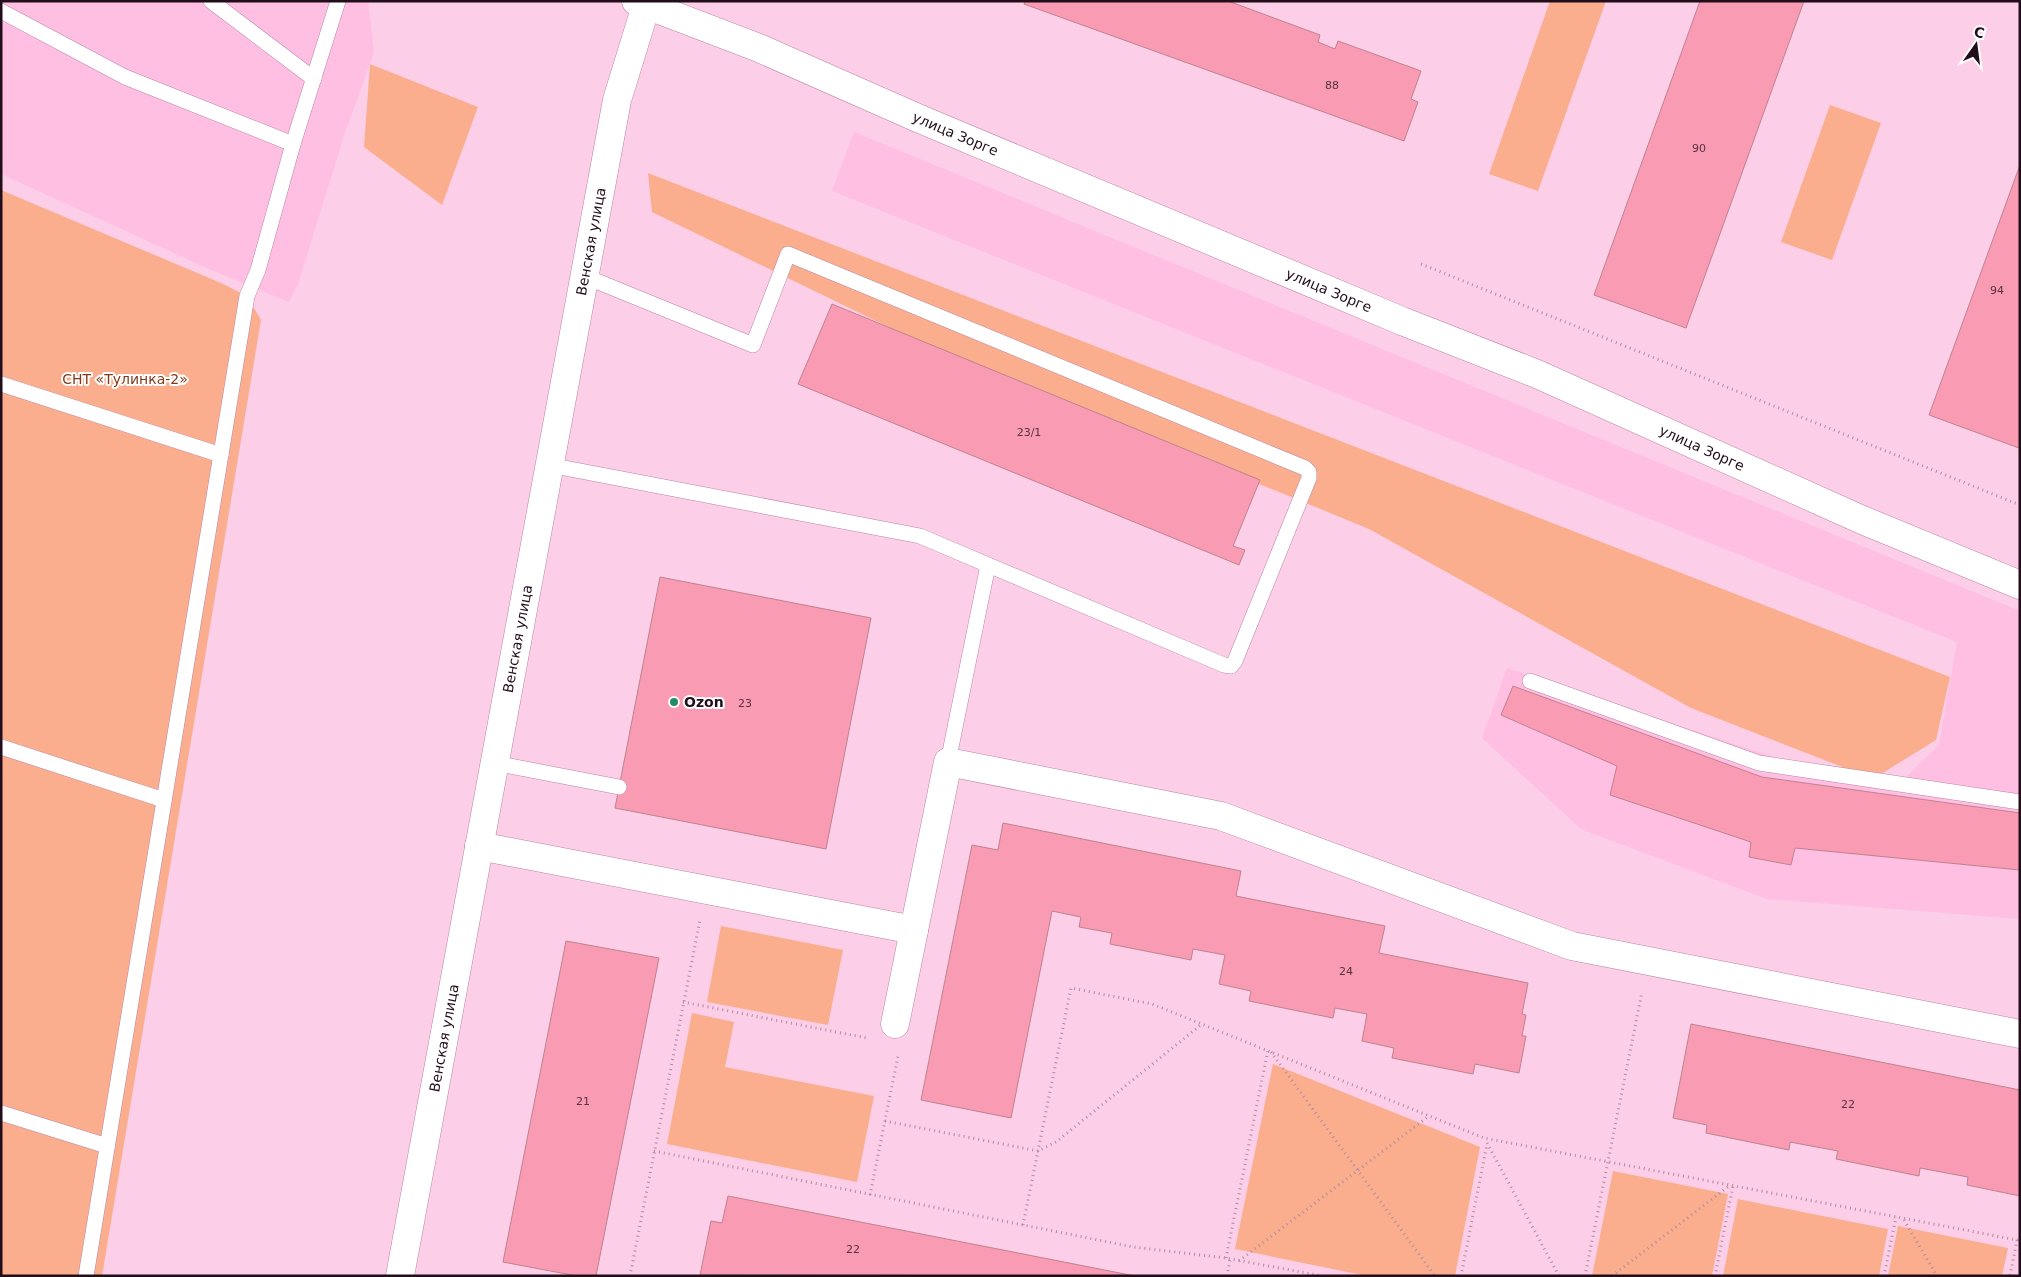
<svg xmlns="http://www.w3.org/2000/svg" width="2021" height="1277" viewBox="0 0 2021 1277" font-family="'DejaVu Sans',sans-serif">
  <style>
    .built { fill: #ffbfe3 }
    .green { fill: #faae8e }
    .building { fill: #f99cb3; stroke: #be8290 }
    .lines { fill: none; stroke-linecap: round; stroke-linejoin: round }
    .service-casing { stroke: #ba85a4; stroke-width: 16 }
    .minor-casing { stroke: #ba85a4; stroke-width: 29 }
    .path { stroke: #b18ca0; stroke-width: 3; stroke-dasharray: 1 4; stroke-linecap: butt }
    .service { stroke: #fff; stroke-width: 15 }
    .minor { stroke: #fff; stroke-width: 28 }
    .poi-dot { fill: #268b66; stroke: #fefefe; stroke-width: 2 }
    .labels { text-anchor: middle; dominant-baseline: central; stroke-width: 4; stroke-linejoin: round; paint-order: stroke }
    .number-label { font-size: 11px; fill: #583240 }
    .street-label { font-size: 14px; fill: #220e1a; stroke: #fefefe }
    .park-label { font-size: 14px; fill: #7f3b1b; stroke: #fefefe }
    .poi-label { font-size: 14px; font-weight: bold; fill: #220e1a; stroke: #fefefe; text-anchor: start }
  </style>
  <rect width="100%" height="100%" fill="#fccee7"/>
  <g class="built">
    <path d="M 1,1 L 368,1 L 374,52 L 344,136 L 298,284 L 289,302 L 211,270 L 1,174 Z"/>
    <path d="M 854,132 L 2020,611 L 2020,919 L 1767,899 L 1581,829 L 1482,738 L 1507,668 L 1848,782 L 1905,778 L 1939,745 L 1957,642 L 832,191 Z"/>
  </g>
  <g class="green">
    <path d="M 1550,1 L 1606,1 L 1538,191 L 1489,174 Z"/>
    <path d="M 370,64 L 478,107 L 442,205 L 364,147 Z"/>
    <path d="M 1830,105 L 1881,123 L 1832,260 L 1781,242 Z"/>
    <path d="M 648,173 L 1950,677 L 1936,740 L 1873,779 L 1691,708 L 1369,529 L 948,356 L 652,212 Z"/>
    <path d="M 1,190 L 221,283 L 247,296 L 261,320 L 102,1276 L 1,1276 Z"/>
    <path d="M 721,926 L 843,950 L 828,1025 L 707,1002 Z"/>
    <path d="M 692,1013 L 734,1022 L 725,1067 L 874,1096 L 857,1182 L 667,1144 Z"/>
    <path d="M 1273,1064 L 1480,1147 L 1455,1276 L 1367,1276 L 1235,1249 Z"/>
    <path d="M 1613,1171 L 1728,1194 L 1712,1276 L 1592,1276 Z"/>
    <path d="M 1738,1199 L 1888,1229 L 1879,1276 L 1723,1276 Z"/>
    <path d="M 1898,1226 L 2008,1248 L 2002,1276 L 1888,1276 Z"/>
  </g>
  <g class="building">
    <path d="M 1025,1 L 1228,1 L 1320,35 L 1318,42 L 1335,49 L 1338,41 L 1421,71 L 1411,99 L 1418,102 L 1404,141 L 1024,4 Z"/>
    <path d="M 1700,1 L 1804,1 L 1686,328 L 1594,295 Z"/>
    <path d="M 2020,165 L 2020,445 L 2019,448 L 1929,415 Z"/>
    <path d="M 832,304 L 1260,480 L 1233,546 L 1245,550 L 1239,565 L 798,384 Z"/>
    <path d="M 660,577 L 871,618 L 826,849 L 615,808 Z"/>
    <path d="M 1513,686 L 1762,777 L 2020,813 L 2020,870 L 1795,848 L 1791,865 L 1749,857 L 1751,842 L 1610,795 L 1617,766 L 1501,715 Z"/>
    <path d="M 1003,823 L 1241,871 L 1236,896 L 1385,926 L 1379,953 L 1528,983 L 1522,1014 L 1526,1015 L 1522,1036 L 1526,1036 L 1519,1073 L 1475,1064 L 1473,1074 L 1392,1058 L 1394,1048 L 1362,1041 L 1367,1014 L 1335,1008 L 1333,1018 L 1249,1001 L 1251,991 L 1219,984 L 1225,955 L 1193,949 L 1191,960 L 1110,944 L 1112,933 L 1079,927 L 1081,917 L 1052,911 L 1011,1118 L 921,1100 L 972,845 L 998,850 Z"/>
    <path d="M 566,941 L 659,958 L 596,1276 L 577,1276 L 503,1262 Z"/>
    <path d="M 1691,1024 L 2020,1090 L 2020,1196 L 1967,1185 L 1968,1177 L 1920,1168 L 1919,1176 L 1836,1159 L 1838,1151 L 1790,1142 L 1789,1150 L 1706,1133 L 1707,1125 L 1673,1118 Z"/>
    <path d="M 728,1196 L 1135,1276 L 700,1275 L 711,1221 L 722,1223 Z"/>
  </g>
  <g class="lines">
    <defs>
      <g id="service">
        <path d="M 211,1 L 314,79"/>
        <path d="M 1,11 L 125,77 L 293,144"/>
        <path d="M 1,384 L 221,455"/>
        <path d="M 549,465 L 920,536 L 1224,665 L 1231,666 L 1235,661 L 1309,478 L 1309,472 L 1305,468 L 788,254 L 753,345 L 584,276"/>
        <path d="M 1530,681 L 1759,763 L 2020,802"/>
        <path d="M 1,747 L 164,800"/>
        <path d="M 948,762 L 988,565"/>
        <path d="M 494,763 L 619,787"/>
        <path d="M 1,1113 L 107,1146"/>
        <path d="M 86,1276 L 247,296 L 258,270 L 293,144 L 338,1"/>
      </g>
      <g id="minor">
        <path id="s1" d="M 636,1 L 759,48 L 920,119 L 1402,321 L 1537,374 L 1860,519 L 2020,585"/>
        <path d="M 479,846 L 914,930"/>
        <path d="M 895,1024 L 948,762 L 1221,816 L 1572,946 L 2020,1034"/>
        <path id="s2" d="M 400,1276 L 617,100 L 646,6"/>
      </g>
    </defs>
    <use href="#service" class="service-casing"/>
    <use href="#minor" class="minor-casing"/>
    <g class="path">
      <path d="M 1421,264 L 2020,505"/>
      <path d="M 683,1002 L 867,1038"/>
      <path d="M 1271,1052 L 1435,1276"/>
      <path d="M 885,1121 L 1038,1151 L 1056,1142 L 1202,1024"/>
      <path d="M 1487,1143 L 1559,1276"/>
      <path d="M 654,1151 L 1133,1247 L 1226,1258 L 1322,1276"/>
      <path d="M 870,1195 L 898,1056"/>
      <path d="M 1904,1220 L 1937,1276"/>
      <path d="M 1023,1225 L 1071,988 L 1152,1004 L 1484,1138 L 2017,1240 L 2010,1276"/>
      <path d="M 1226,1258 L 1268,1050"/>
      <path d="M 1239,1261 L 1429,1116"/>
      <path d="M 630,1276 L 700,920"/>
      <path d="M 1227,1276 L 1230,1259"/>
      <path d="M 1461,1276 L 1487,1144"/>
      <path d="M 1585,1276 L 1642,992"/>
      <path d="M 1612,1276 L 1729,1186"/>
      <path d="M 1715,1276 L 1733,1186"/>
      <path d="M 1884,1276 L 1896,1217"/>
    </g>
    <use href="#service" class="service"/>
    <use href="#minor" class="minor"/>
  </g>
  <circle class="poi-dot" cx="674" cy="702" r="5"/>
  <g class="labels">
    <g class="number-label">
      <text x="1332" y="85">88</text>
      <text x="1699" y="148">90</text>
      <text x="1997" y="290">94</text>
      <text x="1029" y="432">23/1</text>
      <text x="745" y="703">23</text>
      <text x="1346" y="971">24</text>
      <text x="583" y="1101">21</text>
      <text x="1848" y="1104">22</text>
      <text x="853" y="1249">22</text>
    </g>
    <g class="street-label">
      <text stroke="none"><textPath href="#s1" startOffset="346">улица Зорге</textPath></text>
      <text stroke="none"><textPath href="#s2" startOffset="1052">Венская улица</textPath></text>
      <text stroke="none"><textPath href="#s1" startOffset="751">улица Зорге</textPath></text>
      <text stroke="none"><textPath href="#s1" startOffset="1156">улица Зорге</textPath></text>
      <text stroke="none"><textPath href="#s2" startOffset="648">Венская улица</textPath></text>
      <text stroke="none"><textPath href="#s2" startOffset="242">Венская улица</textPath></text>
    </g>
    <g class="park-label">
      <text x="125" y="379">СНТ «Тулинка-2»</text>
    </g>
    <g class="poi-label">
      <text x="684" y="702">Ozon</text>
    </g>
  </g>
  <rect width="2021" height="1277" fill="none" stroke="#220e1a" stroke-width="5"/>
  <g transform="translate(1976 45) rotate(14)" stroke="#fefefe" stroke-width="4" paint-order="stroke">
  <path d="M0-4L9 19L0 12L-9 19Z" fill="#220e1a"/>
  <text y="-8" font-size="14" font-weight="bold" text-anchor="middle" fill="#220e1a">С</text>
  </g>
</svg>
